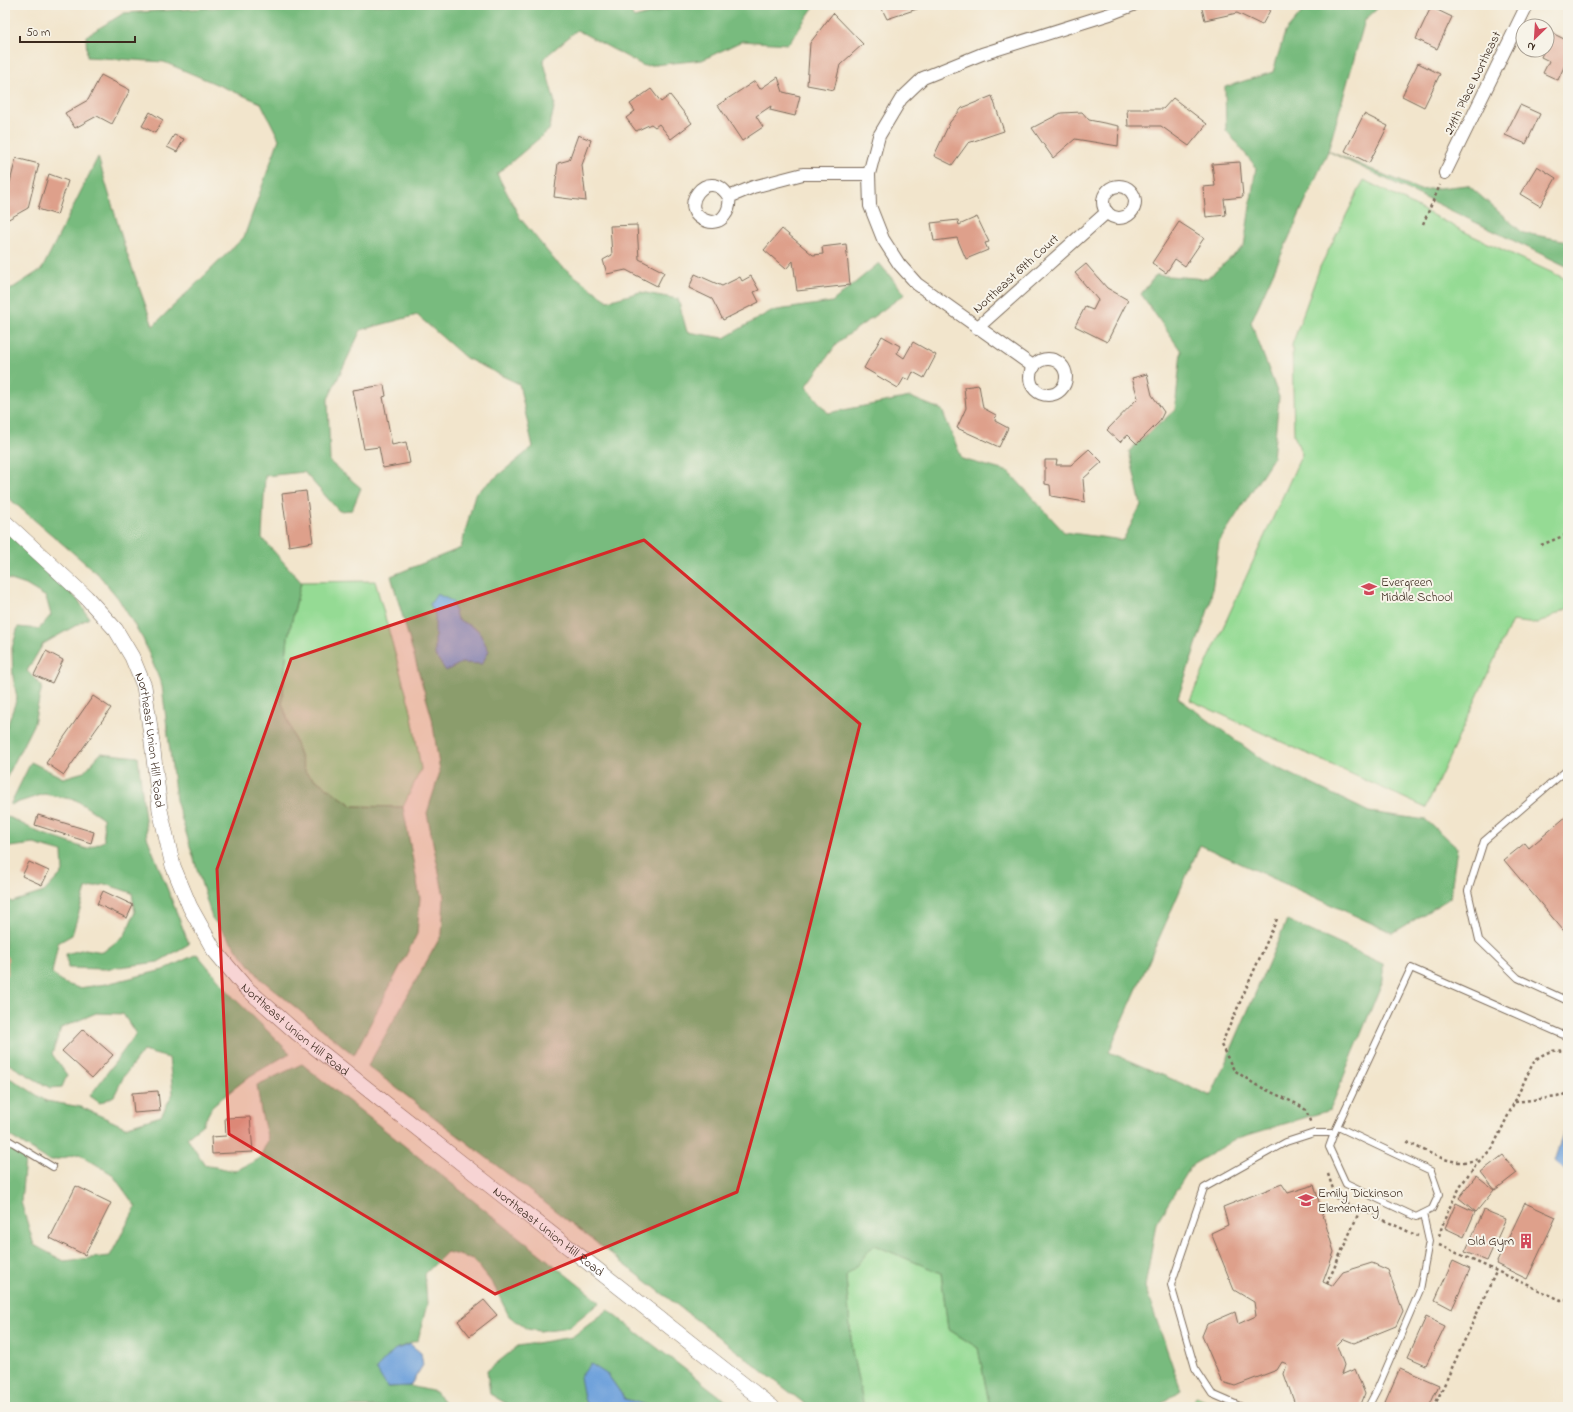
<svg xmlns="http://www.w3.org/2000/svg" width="1573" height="1412" viewBox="0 0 1573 1412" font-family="'Indie Flower',sans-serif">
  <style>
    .green { fill: #95db94; stroke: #688259 }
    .forest { fill: #78bb7e; stroke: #5a724e }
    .water { fill: #6fa2db; stroke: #55667c }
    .building { fill: #dea08b }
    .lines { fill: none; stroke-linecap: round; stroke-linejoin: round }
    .service-casing { stroke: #7b6b5b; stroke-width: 8 }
    .minor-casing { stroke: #7b6b5b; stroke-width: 14 }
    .tertiary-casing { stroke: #7b6b5b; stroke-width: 16 }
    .path { stroke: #7b6b5b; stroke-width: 2.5; stroke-dasharray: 3 3; stroke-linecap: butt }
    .service { stroke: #fff; stroke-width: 6 }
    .minor { stroke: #fff; stroke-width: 12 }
    .tertiary { stroke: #fff; stroke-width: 15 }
    .marked { fill: #d62828; fill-opacity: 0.2; stroke: #d62828; stroke-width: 3; stroke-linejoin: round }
    .labels { text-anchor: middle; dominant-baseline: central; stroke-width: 4; stroke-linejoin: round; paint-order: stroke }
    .street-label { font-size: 13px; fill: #3b2a1e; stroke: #f7f3e8 }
    .poi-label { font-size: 13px; fill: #3b2a1e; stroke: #f7f3e8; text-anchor: start }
  </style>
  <rect width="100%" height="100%" fill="#f7f3e8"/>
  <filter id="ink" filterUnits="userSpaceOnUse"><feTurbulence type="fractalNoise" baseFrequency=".025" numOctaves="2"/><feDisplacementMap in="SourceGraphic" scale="8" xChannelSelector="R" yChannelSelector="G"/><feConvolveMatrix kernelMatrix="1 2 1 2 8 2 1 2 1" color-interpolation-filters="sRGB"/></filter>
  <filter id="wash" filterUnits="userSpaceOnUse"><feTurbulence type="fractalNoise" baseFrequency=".012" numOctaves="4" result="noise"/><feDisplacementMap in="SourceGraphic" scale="16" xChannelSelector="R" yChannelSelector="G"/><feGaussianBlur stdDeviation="0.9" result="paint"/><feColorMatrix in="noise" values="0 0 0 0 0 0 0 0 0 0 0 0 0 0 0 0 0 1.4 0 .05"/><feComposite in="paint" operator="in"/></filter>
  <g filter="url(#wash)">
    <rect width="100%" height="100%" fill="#f2e5cc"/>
    <g class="green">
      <path d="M 1364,180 L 1473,236 L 1568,280 L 1568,608 L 1537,624 L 1512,621 L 1426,808 L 1190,700 L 1302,454 L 1294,435 L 1292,345 L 1320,267 Z"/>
      <path d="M 375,581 L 411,711 L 421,769 L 403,807 L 353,806 L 306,773 L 282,703 L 288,637 L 301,582 Z"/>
      <path d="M 874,1245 L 941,1273 L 948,1329 L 978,1348 L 990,1407 L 864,1407 L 852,1352 L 846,1277 Z"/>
      <path d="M 1196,1397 L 1219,1407 L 1191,1407 Z"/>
    </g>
    <g class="forest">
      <path d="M 226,5 L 628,5 L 634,18 L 683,5 L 815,5 L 788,44 L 742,41 L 702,60 L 644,66 L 577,30 L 543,59 L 555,103 L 549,130 L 497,174 L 520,218 L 556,262 L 608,301 L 640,292 L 678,299 L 687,332 L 724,338 L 771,311 L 832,302 L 879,263 L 905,294 L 838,342 L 806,387 L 828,413 L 910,397 L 942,410 L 962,459 L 1009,472 L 1064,532 L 1123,540 L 1141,505 L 1129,451 L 1175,410 L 1181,351 L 1141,294 L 1156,275 L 1207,279 L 1244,246 L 1256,167 L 1226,130 L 1225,87 L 1273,72 L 1285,32 L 1308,5 L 1381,5 L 1365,20 L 1328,151 L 1420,190 L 1468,185 L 1523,233 L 1568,241 L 1568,267 L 1328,151 L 1251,322 L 1279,397 L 1273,458 L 1219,542 L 1210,604 L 1178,698 L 1264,761 L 1369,812 L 1426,820 L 1457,848 L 1450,898 L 1393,933 L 1200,845 L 1109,1052 L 1211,1096 L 1287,920 L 1383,964 L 1383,980 L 1330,1110 L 1238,1138 L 1192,1165 L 1156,1223 L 1145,1287 L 1181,1390 L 1157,1407 L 990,1407 L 978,1348 L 948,1329 L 941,1273 L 874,1245 L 846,1277 L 852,1352 L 864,1407 L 809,1407 L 368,1066 L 442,934 L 444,897 L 427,813 L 440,772 L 432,718 L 391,576 L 461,548 L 475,494 L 533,447 L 519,384 L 466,358 L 417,315 L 361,330 L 328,399 L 330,462 L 361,488 L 352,510 L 339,511 L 304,472 L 265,476 L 262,538 L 301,582 L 288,637 L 282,703 L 306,773 L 353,806 L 403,807 L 420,898 L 417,934 L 354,1055 L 261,979 L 212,918 L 176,800 L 162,686 L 143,639 L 118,598 L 98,574 L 5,495 L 5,293 L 42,269 L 98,157 L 125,248 L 153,326 L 244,237 L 279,139 L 261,103 L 164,62 L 87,57 L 86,36 L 124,13 L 224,7 Z"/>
      <path d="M 5,530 L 79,601 L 89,618 L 43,644 L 27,671 L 42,686 L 34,723 L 5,781 L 5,732 L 17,698 L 13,677 L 12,648 L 18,627 L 39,629 L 51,615 L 46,597 L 26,585 L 5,578 Z"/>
      <path d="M 101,753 L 138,757 L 147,837 L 189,944 L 158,962 L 104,969 L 68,968 L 66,954 L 85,949 L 103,952 L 125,935 L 135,912 L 132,893 L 105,884 L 86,889 L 72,935 L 58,943 L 52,973 L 63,983 L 79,988 L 106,984 L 163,970 L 197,954 L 233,997 L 290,1053 L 250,1076 L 213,1105 L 203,1124 L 187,1137 L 205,1165 L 235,1171 L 259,1159 L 268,1140 L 261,1112 L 257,1085 L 302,1064 L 600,1302 L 569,1327 L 540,1331 L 527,1329 L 509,1316 L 493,1284 L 473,1259 L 447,1252 L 425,1274 L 427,1304 L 418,1340 L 394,1350 L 388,1387 L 410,1386 L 436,1392 L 448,1407 L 5,1407 L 5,1145 L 25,1158 L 21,1202 L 34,1245 L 64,1261 L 110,1256 L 136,1207 L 112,1174 L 79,1154 L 50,1161 L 5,1133 L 5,1076 L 15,1081 L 46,1101 L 81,1107 L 125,1127 L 161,1116 L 173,1093 L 169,1058 L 143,1051 L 124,1076 L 114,1096 L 100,1103 L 90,1096 L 136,1034 L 123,1014 L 96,1013 L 61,1028 L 52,1054 L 67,1075 L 62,1087 L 50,1088 L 5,1062 L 5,898 L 12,902 L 44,892 L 63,872 L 62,852 L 34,844 L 10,847 L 5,845 L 5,815 L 38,832 L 87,849 L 104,841 L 103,818 L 76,800 L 44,794 L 10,805 L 31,762 L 63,778 L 84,772 Z"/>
      <path d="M 608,1310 L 734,1407 L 651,1407 L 625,1399 L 608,1375 L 584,1398 L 587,1407 L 512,1407 L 490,1394 L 487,1371 L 518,1346 L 572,1337 Z"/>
    </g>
    <g class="water">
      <path d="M 437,594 L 452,601 L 457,619 L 478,630 L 489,651 L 482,664 L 461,663 L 446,671 L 435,655 L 435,615 L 430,604 Z"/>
      <path d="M 1568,1123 L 1568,1173 L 1554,1161 L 1566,1125 Z"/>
      <path d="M 410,1344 L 421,1353 L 423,1365 L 410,1386 L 387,1387 L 376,1369 L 394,1350 Z"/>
      <path d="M 591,1364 L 608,1375 L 625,1399 L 654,1407 L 587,1407 L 584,1398 L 580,1377 Z"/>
    </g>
    <g id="blocks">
      <g class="building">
        <path d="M 880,5 L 929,5 L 887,19 Z"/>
        <path d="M 1201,5 L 1273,5 L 1262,25 L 1237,13 L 1205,20 Z"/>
        <path d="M 1431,7 L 1452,17 L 1437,49 L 1416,39 Z"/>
        <path d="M 833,13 L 863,44 L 840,65 L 834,90 L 807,85 L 810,43 Z"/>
        <path d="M 1552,33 L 1568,41 L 1568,58 L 1558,80 L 1543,73 L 1549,61 L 1541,57 L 1544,50 L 1547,50 L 1547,44 Z"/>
        <path d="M 1418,63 L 1440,74 L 1424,107 L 1402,96 Z"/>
        <path d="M 101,75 L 130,90 L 112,124 L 97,116 L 75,128 L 65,113 L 88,100 Z"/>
        <path d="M 778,77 L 783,92 L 800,96 L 795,116 L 770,110 L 771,106 L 756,116 L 763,127 L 742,141 L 718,105 L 755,81 L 760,89 Z"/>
        <path d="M 651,89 L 661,102 L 670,95 L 692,123 L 671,139 L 659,124 L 655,127 L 651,124 L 636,131 L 626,118 L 635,111 L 630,104 Z"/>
        <path d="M 992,96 L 1004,131 L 968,143 L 952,165 L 934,156 L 950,122 L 962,108 Z"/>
        <path d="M 1173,98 L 1207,124 L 1189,146 L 1161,126 L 1128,126 L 1127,109 L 1163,109 Z"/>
        <path d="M 1520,105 L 1540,114 L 1526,144 L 1505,135 Z"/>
        <path d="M 150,112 L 163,120 L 155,133 L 142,126 Z"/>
        <path d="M 1082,112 L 1089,120 L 1119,126 L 1118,146 L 1075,139 L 1053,158 L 1032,128 L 1061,113 Z"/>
        <path d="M 1364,114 L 1388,126 L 1369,163 L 1345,151 Z"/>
        <path d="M 174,135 L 184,139 L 177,152 L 167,147 Z"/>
        <path d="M 578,135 L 591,140 L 582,165 L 586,201 L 554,197 L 558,163 L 569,160 Z"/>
        <path d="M 16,158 L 39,164 L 28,208 L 5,221 L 5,188 L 9,186 Z"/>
        <path d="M 1240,162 L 1243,197 L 1224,199 L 1226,215 L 1206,217 L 1203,187 L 1215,186 L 1212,164 Z"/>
        <path d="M 1537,166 L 1556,178 L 1540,206 L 1520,194 Z"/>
        <path d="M 49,174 L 68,181 L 57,215 L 38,209 Z"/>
        <path d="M 977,217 L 989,242 L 985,243 L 988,250 L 966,259 L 957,238 L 934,241 L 931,223 L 958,220 L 959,225 Z"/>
        <path d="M 1179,222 L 1204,238 L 1185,266 L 1175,259 L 1166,273 L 1152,263 Z"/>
        <path d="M 637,225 L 639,259 L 664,272 L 657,286 L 626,270 L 607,274 L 603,260 L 612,255 L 610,226 Z"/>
        <path d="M 782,229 L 813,255 L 823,254 L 822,247 L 846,244 L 850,285 L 797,291 L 793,261 L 786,269 L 764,250 Z"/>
        <path d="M 1086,264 L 1107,288 L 1128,300 L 1107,342 L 1075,326 L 1085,307 L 1093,310 L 1098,300 L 1075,273 Z"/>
        <path d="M 695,274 L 722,286 L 740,277 L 742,281 L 751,276 L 759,290 L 754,292 L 759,302 L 723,320 L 712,299 L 689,288 Z"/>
        <path d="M 882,336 L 900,346 L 897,353 L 904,358 L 913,342 L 936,355 L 924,378 L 913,372 L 909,380 L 904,378 L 898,388 L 864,368 Z"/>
        <path d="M 1147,374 L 1152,395 L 1164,412 L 1159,422 L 1137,444 L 1128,435 L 1120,442 L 1107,430 L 1138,398 L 1132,378 Z"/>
        <path d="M 384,385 L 386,396 L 383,397 L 392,445 L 406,442 L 410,463 L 383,468 L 379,447 L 364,449 L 353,390 Z"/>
        <path d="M 979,385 L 983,408 L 996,415 L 995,421 L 1008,428 L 999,447 L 957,428 L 966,408 L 964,387 Z"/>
        <path d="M 1089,449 L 1102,462 L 1083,479 L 1085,502 L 1051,496 L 1050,485 L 1045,484 L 1045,460 L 1057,460 L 1056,465 L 1071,465 Z"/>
        <path d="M 306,491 L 313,542 L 289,546 L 282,494 Z"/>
        <path d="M 46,651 L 63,660 L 52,683 L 34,675 Z"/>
        <path d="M 93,696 L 111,708 L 64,775 L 46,763 Z"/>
        <path d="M 38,815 L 94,832 L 91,843 L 35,825 Z"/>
        <path d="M 1568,815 L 1568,936 L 1504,860 L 1525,843 L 1529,848 Z"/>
        <path d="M 29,862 L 49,871 L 42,885 L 22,876 Z"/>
        <path d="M 103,891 L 133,905 L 127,918 L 97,904 Z"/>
        <rect x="5" y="956" width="3" height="19"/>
        <path d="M 83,1029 L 113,1055 L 92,1078 L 62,1051 Z"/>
        <path d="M 158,1091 L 160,1111 L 134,1113 L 132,1093 Z"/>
        <path d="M 250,1117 L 253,1152 L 212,1154 L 211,1137 L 226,1136 L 225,1118 Z"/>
        <path d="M 1503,1155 L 1517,1173 L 1495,1190 L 1481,1172 Z"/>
        <path d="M 1476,1176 L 1494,1190 L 1476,1212 L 1459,1198 Z"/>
        <path d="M 1282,1184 L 1288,1193 L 1314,1185 L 1334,1252 L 1323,1282 L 1332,1286 L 1343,1272 L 1372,1263 L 1388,1270 L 1403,1311 L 1396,1326 L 1354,1343 L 1344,1339 L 1337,1346 L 1344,1365 L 1341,1375 L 1355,1369 L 1365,1394 L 1360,1407 L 1296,1407 L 1284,1374 L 1287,1364 L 1282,1362 L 1277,1370 L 1235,1386 L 1222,1382 L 1202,1336 L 1207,1324 L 1235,1312 L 1238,1324 L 1256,1316 L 1254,1302 L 1234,1290 L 1211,1233 L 1228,1225 L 1223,1207 Z"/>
        <path d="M 76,1186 L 111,1203 L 85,1255 L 50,1238 Z"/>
        <path d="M 1456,1203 L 1475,1212 L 1464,1237 L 1445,1228 Z"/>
        <path d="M 1525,1203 L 1556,1217 L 1527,1279 L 1496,1264 Z"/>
        <path d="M 1484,1210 L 1506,1219 L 1487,1261 L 1465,1252 Z"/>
        <path d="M 1453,1261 L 1470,1269 L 1452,1309 L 1435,1300 Z"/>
        <path d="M 484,1300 L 497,1315 L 470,1336 L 458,1321 Z"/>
        <path d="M 1426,1317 L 1445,1326 L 1426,1365 L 1408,1357 Z"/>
        <path d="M 1400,1368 L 1439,1385 L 1429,1407 L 1383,1407 Z"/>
      </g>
    </g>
  </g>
  <g filter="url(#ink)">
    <use href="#blocks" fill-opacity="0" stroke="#7b6b5b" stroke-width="1"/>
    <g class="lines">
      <defs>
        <g id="service">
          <path d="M 1568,769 L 1484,841 L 1468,891 L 1479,940 L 1518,978 L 1568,1001"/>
          <path d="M 1338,1127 L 1431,1171 L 1439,1194 L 1432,1209 L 1416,1217 L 1346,1184 L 1329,1147 L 1334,1133 L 1411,968 L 1568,1037"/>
          <path d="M 5,1138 L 53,1167"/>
          <path d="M 1242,1407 L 1212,1394 L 1195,1368 L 1171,1285 L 1204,1188 L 1286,1142 L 1314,1133 L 1334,1133"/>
          <path d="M 1368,1407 L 1377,1390 L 1420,1290 L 1429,1241 L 1423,1214"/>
        </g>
        <g id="minor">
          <path d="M 1445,173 L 1527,5"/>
          <circle cx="1119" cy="202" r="16"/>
          <path d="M 729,197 C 731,210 722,226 707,221 C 674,211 708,163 729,197 L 753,187 L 803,174 L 869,174"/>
          <path d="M 977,328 L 1107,212"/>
          <circle cx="1048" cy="377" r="18"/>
          <path d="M 1034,367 L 917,284 L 899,264 L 883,239 L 870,206 L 869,174 L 879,136 L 901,99 L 923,78 L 982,54 L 1110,14 L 1133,5"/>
        </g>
        <g id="tertiary">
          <path id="s1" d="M 5,522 L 86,597 L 116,630 L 132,657 L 144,686 L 152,742 L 160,810 L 173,866 L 190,907 L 214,950 L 245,987 L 297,1033 L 385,1103 L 772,1407"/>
        </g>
      </defs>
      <use href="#service" class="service-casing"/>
      <use href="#minor" class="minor-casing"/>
      <use href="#tertiary" class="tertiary-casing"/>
      <g class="path">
        <path d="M 1423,224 L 1440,185"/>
        <path d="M 1541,545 L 1568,534"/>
        <path d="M 1277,919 L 1221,1045 L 1234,1070 L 1256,1085 L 1297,1104 L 1306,1110 L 1311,1124"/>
        <path d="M 1515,1102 L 1557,1097 L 1568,1093"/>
        <path d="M 1407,1142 C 1429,1152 1455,1170 1480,1158"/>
        <path d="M 1328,1174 L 1336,1198 L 1418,1236"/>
        <path d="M 1439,1236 C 1448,1205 1467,1169 1492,1149 L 1534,1061 C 1545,1052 1554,1048 1568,1052"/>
        <path d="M 1439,1245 L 1561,1300 L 1568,1299"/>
        <path d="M 1327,1284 L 1360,1210"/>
        <path d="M 1434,1407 L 1496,1272"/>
      </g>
      <use href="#service" class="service"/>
      <use href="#minor" class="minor"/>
      <use href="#tertiary" class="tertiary"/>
    </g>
  </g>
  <path class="marked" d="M 644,540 L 860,724 L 799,970 L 737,1192 L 495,1294 L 229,1134 L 217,869 L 291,659 Z"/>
  <defs>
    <symbol id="school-bare" viewBox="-9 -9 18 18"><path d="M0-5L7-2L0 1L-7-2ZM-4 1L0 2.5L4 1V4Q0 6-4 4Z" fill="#d1495b" stroke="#f7f3e8" stroke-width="2.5" paint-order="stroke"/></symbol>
    <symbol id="building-bare" viewBox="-9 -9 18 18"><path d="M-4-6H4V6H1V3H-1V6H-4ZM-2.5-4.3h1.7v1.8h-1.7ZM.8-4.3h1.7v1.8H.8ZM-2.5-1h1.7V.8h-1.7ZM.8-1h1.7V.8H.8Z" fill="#d1495b" stroke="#f7f3e8" stroke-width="2.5" paint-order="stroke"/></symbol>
  </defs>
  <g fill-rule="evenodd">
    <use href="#school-bare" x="1358" y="578" width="22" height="22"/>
    <use href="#school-bare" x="1295" y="1189" width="22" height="22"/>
    <use href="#building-bare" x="1515" y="1230" width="22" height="22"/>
  </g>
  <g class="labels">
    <g class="street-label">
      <text transform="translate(1473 83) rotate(-64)">211th Place Northeast</text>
      <text transform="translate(1016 274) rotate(-42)">Northeast 69th Court</text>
      <text stroke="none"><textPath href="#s1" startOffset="272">Northeast Union Hill Road</textPath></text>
      <text stroke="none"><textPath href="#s1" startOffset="608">Northeast Union Hill Road</textPath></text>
      <text stroke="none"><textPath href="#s1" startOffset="932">Northeast Union Hill Road</textPath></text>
    </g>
    <g class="poi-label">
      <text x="1381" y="582">Evergreen<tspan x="1381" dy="15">Middle School</tspan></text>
      <text x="1318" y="1193">Emily Dickinson<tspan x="1318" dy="15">Elementary</tspan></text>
      <text x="1514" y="1241" text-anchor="end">Old Gym</text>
    </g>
  </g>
  <rect width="1573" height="1412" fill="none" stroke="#f7f3e8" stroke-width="20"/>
  <g transform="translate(1535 38) rotate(205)"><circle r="19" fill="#f7f3e8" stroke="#aca397"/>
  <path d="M0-3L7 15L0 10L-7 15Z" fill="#d1495b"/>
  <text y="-6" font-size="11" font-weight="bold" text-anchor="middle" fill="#3b2a1e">N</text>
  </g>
  <path d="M20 36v6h115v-6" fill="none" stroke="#3b2a1e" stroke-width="2"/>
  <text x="26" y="36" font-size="12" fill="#3b2a1e" stroke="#f7f3e8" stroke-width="3" paint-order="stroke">50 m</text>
</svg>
